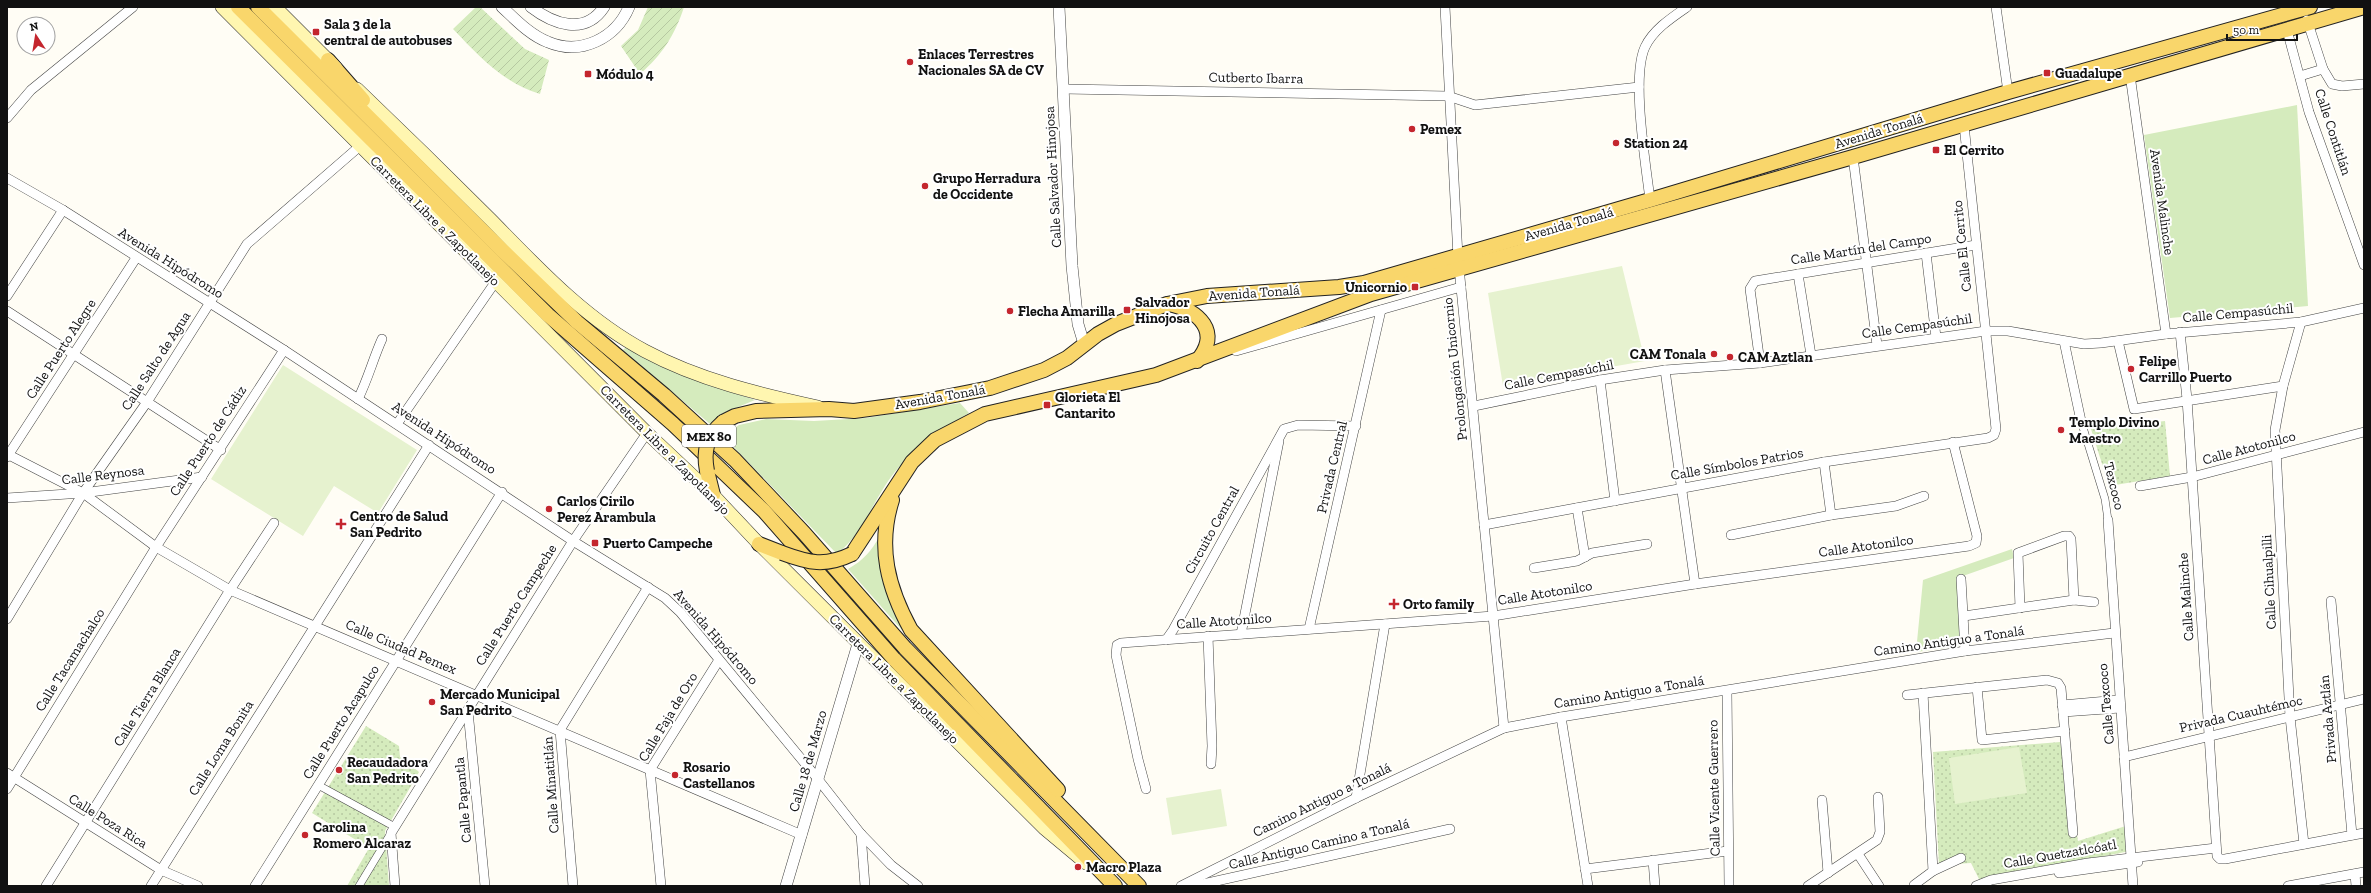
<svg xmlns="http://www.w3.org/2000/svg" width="2371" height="893" viewBox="0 0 2371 893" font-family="'Zilla Slab',serif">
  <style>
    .grass { fill: #d5ebbd }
    .park { fill: url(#park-dots) }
    .garden { fill: url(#garden-furrows) }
    .pitch { fill: #e6f2cf }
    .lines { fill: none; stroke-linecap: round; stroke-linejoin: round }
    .pedestrian-casing { stroke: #444; stroke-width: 8 }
    .minor-casing { stroke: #444; stroke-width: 10 }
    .tertiary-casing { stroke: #444; stroke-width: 12 }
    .secondary-casing { stroke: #333; stroke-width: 14 }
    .primary-casing { stroke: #222; stroke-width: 16 }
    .pedestrian { stroke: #fff; stroke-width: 7 }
    .minor { stroke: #fff; stroke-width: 9 }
    .tertiary { stroke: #fff; stroke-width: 11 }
    .secondary { stroke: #fff6b0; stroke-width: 13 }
    .primary { stroke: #f9d66b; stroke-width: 14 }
    .primary-bridge-casing { stroke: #222; stroke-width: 16; stroke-linecap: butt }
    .primary-bridge { stroke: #f9d66b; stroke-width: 14 }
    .poi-dot { fill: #c4262e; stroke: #fff; stroke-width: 1.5 }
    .labels { text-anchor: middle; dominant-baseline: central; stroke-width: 4; stroke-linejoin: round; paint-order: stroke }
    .shield { fill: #fff; stroke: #585858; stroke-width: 1 }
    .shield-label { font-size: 13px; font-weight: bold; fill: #111 }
    .poi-label { font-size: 14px; font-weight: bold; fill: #111; stroke: #fff; text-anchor: start }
    .street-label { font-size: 14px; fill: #111; stroke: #fff }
  </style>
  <defs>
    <pattern id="park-dots" width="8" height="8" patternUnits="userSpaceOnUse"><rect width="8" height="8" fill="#d5ebbd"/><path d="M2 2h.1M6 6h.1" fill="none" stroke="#b6c8a1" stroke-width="1.8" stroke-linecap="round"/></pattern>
    <pattern id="garden-furrows" width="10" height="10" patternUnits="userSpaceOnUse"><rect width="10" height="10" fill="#d5ebbd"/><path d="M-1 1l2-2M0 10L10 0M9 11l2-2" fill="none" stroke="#b6c8a1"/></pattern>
  </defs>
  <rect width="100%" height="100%" fill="#fffdf5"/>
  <g class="grass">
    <path d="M 2297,105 L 2308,306 L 2170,318 L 2144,135 Z"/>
    <path d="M 627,346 L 682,375 L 755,400 L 721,414 L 710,424 L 623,350 Z"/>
    <path d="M 960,403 L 969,413 C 943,429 919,444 899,467 C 875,494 865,532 837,554 L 723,436 L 739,425 L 766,419 L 814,421 L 866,418 Z"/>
    <path d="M 880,536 L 905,628 L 902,630 L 848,569 C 864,560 871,551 880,536 Z"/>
    <path d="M 2012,549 L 2014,558 L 1960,577 L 1960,646 L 1916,652 L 1923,580 Z"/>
  </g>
  <g class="park">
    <path d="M 2165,421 L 2170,476 L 2109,486 L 2091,429 Z"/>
    <path d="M 366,726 L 399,746 L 400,757 L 419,772 L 385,831 L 389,886 L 347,886 L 369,848 L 312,813 Z"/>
    <path d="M 2060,742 L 2078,841 L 2129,825 L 2130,851 L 1980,881 L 1971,863 L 1939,865 L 1933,752 Z"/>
  </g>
  <g class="garden">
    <path d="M 476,7 L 480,7 L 525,49 L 549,60 L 540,94 C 503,83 479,56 453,29 Z"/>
    <path d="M 648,7 L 684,7 C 675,35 662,55 640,74 L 621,46 L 638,30 Z"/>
  </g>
  <g class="pitch">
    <path d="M 1622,266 L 1645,361 L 1503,386 L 1488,293 Z"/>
    <path d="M 283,365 L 417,450 L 378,513 L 334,486 L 303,536 L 211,479 Z"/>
    <path d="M 2019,747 L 2027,793 L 1955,804 L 1949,758 Z"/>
    <path d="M 1221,789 L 1227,826 L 1172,835 L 1166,798 Z"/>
  </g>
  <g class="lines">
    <defs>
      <g id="pedestrian">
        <path d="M 2081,421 L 2105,499 L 2108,520"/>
        <path d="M 318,785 L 395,827"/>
        <path d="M 359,886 L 391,833"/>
      </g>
      <g id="minor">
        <path d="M 1445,7 L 1458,257 L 1504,728"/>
        <path d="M 1996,7 L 2008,92"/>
        <path d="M 2307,20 L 2323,69 L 2332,84 L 2342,86 L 2364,84"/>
        <path d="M 2287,30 L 2309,112 L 2364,265"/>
        <path d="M 2130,75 L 2166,334"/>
        <path d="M 2300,76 L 2323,69"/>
        <path d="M 1064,89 L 1448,96 L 1475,105 L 1639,87"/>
        <path d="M 7,118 L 31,90 L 133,7"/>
        <path d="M 1853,157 L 1877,345"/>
        <path d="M 7,178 L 63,210 L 284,350 L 573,541 L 665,598 L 680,612 L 817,778 L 861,834 L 891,865 L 918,886"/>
        <path d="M 1650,200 C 1646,165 1631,77 1645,47 C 1653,30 1671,18 1687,7"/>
        <path d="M 1926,253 L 1936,337"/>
        <path d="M 1798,274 L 1811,355"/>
        <path d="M 7,296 L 63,210"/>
        <path d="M 7,311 L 221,450"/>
        <path d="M 2301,322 L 2283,386 L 2275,430 L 2290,717 L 2304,844"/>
        <path d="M 2180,332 L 2187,399 L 2217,856 L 2220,859 L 2225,859 L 2364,833"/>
        <path d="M 2064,341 L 2081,421"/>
        <path d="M 2118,341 L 2134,409 L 2283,386"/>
        <path d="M 1236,351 L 1461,287"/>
        <path d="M 1760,363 L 1750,289 L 1755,281 L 1976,245"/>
        <path d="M 1665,370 L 1695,584"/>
        <path d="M 1600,380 L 1615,501"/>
        <path d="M 358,399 C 368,379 373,359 382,339"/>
        <path d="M 1474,406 L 1600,380 L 1665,370 L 1760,363 L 1986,331 L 2008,331 L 2084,344 L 2101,343 L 2166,334 L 2301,322 L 2364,308"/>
        <path d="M 397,424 L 496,281"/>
        <path d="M 7,454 L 83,493 L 156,547 L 230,590 L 802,835"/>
        <path d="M 7,457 L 136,258"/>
        <path d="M 1824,462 L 1831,515"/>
        <path d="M 2140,486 L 2192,477 L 2364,432"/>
        <path d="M 7,498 L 83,493 L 202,477"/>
        <path d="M 1577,508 L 1585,557"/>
        <path d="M 2108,520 L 2133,886"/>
        <path d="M 1484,525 L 1824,462 L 1988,438 L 1994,435 L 1996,429 L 1964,125"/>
        <path d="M 1731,535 L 1831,515 L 1896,506 L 1924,496"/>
        <path d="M 1534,568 L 1577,561 L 1592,553 L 1647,544"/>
        <path d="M 1961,579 L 1965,651"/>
        <path d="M 2331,601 L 2352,835"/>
        <path d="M 2020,608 L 2018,553 L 2064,536 L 2069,536 L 2071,539 L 2074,600"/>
        <path d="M 1964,616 L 2074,600 L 2094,602"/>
        <path d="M 7,619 L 83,493 L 147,402 L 247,244 L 360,146"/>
        <path d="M 1309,629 L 1381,310"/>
        <path d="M 1241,634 L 1279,441"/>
        <path d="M 1208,636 L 1212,746 L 1211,764"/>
        <path d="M 1166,640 L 1173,630 L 1284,429 L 1298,425 L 1356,426"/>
        <path d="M 1977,687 L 1982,740 L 2065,731"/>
        <path d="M 1727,691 L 1729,886"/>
        <path d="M 1923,693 L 1933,871"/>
        <path d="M 1907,695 L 2047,680 L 2058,683 L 2061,688 L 2063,712 L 2073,833"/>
        <path d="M 2062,705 L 2119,700"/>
        <path d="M 468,711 L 485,886"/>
        <path d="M 2063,712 L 2120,708"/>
        <path d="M 1561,717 L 1588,886"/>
        <path d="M 2124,757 L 2364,699"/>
        <path d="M 7,773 L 161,870 L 198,886"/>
        <path d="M 7,789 L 156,547 L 284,350"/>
        <path d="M 1146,789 L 1138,759 L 1116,655 L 1117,645 L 1121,643 L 1493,616 L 1695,584 L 1969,546 L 1976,543 L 1977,536 L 1953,442"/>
        <path d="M 1356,798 L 1385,624"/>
        <path d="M 1822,800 L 1828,873"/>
        <path d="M 861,834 L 865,886"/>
        <path d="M 1858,854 L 1879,886"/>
        <path d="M 1653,860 L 1655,886"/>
        <path d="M 1585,869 L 1728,851"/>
        <path d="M 2059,873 L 2138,862"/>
        <path d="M 2355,874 L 2356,886"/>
        <path d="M 1914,885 L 1933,871 L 1961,858"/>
        <path d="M 46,886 L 230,590 L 274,523"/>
        <path d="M 151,886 L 429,445"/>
        <path d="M 255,886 L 502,492"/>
        <path d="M 395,886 L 391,833 L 573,541 L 647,433"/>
        <path d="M 573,886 L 560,730 L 648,587"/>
        <path d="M 661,886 L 650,770 L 719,660"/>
        <path d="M 1181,886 L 1356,798 L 1504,728 L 1561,717 L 1965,651 L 2114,633"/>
        <path d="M 1194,886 L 1450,829"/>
        <path d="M 1808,886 L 1877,840 L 1880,832 L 1878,797"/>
        <path d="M 1976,886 L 1991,880 L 2088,863 L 2216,848"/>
        <path d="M 2288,886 L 2364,872"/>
      </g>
      <g id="tertiary">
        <path d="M 502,7 C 516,20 530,35 548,42 C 581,56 616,38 629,7"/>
        <path d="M 531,7 C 553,24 585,36 604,7"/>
        <path d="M 1059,7 L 1072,266 L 1078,324 L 1084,344"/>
        <path d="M 786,886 L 858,644"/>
      </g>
      <g id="secondary">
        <path d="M 222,7 L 647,433 L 713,495 L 759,544 L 1044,828 L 1086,863"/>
        <path d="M 275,7 L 336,68"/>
        <path d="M 357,89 C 402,132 447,176 491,220 C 538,268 585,319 645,351 C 699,380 759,394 818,407"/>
      </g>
      <g id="primary">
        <path d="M 238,7 L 548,315 L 673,424 L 764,511 L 894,659 L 1115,886"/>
        <path d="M 258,7 L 503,251 L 577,322 L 664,395 L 735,460 L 804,533 L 905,648 L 1139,886"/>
        <path d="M 328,60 L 363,100"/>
        <path d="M 1168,304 C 1199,310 1222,332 1197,361"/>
        <path d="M 723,422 L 735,416 L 756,411 L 829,409 L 854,411 L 920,402 L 990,388 L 1044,370 L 1067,358 L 1098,334 L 1116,324 L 1167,304 L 1207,296 L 1339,287 L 1364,283 L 1650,200 L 2008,92 L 2310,7"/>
        <path d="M 707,471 L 713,495"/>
        <path d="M 892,500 C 877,547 888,588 911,630 L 1058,790"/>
        <path d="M 759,544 L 782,553"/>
        <path d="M 852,554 L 912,462 L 935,440 L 985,414 L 1156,375 L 1371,294 L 1853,157 L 2364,7"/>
      </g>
    </defs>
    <use href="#pedestrian" class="pedestrian-casing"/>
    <use href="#minor" class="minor-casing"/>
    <use href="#tertiary" class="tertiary-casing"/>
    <use href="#secondary" class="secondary-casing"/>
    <use href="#primary" class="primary-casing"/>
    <use href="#pedestrian" class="pedestrian"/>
    <use href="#minor" class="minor"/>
    <use href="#tertiary" class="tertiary"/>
    <use href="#secondary" class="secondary"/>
    <use href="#primary" class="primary"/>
    <defs>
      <g id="primary-bridge">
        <path d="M 707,471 C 703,450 707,436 723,422"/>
        <path d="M 782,553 C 809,563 825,567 852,554"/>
      </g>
    </defs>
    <use href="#primary-bridge" class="primary-bridge-casing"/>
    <use href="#primary-bridge" class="primary-bridge"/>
  </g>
  <g class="poi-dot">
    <rect x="312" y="28" width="8" height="8" rx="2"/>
    <circle cx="910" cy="62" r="4"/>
    <rect x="2043" y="69" width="8" height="8" rx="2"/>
    <rect x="584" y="70" width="8" height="8" rx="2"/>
    <circle cx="1412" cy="129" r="4"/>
    <circle cx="1616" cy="143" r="4"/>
    <rect x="1932" y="146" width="8" height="8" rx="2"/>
    <circle cx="925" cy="186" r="4"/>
    <rect x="1411" y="283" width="8" height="8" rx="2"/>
    <rect x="1123" y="306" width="8" height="8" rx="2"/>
    <circle cx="1010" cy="311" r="4"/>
    <circle cx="1714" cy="354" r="4"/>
    <circle cx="1730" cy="357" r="4"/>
    <circle cx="2131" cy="369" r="4"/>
    <rect x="1043" y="401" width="8" height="8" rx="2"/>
    <circle cx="2061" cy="430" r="4"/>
    <circle cx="549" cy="509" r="4"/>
    <path d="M339 518h4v4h4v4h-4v4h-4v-4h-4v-4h4z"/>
    <rect x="591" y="539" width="8" height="8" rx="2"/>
    <path d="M1392 598h4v4h4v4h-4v4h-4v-4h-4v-4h4z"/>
    <circle cx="432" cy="702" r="4"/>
    <circle cx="339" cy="770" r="4"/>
    <circle cx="675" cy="775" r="4"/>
    <circle cx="305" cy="835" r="4"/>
    <circle cx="1078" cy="867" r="4"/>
  </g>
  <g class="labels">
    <rect class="shield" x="682" y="425" width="54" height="22" rx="3"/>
    <g class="shield-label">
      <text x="709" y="436">MEX 80</text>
    </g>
    <g class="poi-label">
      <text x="324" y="24">Sala 3 de la<tspan x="324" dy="16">central de autobuses</tspan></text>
      <text x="918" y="54">Enlaces Terrestres<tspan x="918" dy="16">Nacionales SA de CV</tspan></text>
      <text x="2055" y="73">Guadalupe</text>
      <text x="596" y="74">Módulo 4</text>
      <text x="1420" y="129">Pemex</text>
      <text x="1624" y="143">Station 24</text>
      <text x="1944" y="150">El Cerrito</text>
      <text x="933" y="178">Grupo Herradura<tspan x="933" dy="16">de Occidente</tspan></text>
      <text x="1407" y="287" text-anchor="end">Unicornio</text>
      <text x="1135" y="302">Salvador<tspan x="1135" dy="16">Hinojosa</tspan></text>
      <text x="1018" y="311">Flecha Amarilla</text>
      <text x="1706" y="354" text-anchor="end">CAM Tonala</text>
      <text x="1738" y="357">CAM Aztlan</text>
      <text x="2139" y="361">Felipe<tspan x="2139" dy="16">Carrillo Puerto</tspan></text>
      <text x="1055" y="397">Glorieta El<tspan x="1055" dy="16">Cantarito</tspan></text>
      <text x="2069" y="422">Templo Divino<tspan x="2069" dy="16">Maestro</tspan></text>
      <text x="557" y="501">Carlos Cirilo<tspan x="557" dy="16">Perez Arambula</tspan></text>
      <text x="350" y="516">Centro de Salud<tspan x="350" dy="16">San Pedrito</tspan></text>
      <text x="603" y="543">Puerto Campeche</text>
      <text x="1403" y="604">Orto family</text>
      <text x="440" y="694">Mercado Municipal<tspan x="440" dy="16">San Pedrito</tspan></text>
      <text x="347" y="762">Recaudadora<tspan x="347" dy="16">San Pedrito</tspan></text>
      <text x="683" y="767">Rosario<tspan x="683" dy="16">Castellanos</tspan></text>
      <text x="313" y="827">Carolina<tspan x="313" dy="16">Romero Alcaraz</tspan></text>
      <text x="1086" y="867">Macro Plaza</text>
    </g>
    <g class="street-label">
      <text transform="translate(1256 78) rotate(1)">Cutberto Ibarra</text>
      <text transform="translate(1879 131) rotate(-17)">Avenida Tonalá</text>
      <text transform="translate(2333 132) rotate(72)">Calle Contitlán</text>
      <text transform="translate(1053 177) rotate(-93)">Calle Salvador Hinojosa</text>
      <text transform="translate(2162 202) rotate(82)">Avenida Malinche</text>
      <text transform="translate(435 221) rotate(45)">Carretera Libre a Zapotlanejo</text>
      <text transform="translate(1569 224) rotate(-16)">Avenida Tonalá</text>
      <text transform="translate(1962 246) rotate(-96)">Calle El Cerrito</text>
      <text transform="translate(1861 249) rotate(-9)">Calle Martín del Campo</text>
      <text transform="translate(171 263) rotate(32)">Avenida Hipódromo</text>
      <text transform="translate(1254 293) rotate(-4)">Avenida Tonalá</text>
      <text transform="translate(2238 313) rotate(-5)">Calle Cempasúchil</text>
      <text transform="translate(1917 326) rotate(-8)">Calle Cempasúchil</text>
      <text transform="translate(61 349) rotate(-57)">Calle Puerto Alegre</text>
      <text transform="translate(156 361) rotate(-57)">Calle Salto de Agua</text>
      <text transform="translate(1455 369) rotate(-96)">Prolongación Unicornio</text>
      <text transform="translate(1559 375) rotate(-11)">Calle Cempasúchil</text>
      <text transform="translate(940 397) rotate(-10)">Avenida Tonalá</text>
      <text transform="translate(444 438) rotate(33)">Avenida Hipódromo</text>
      <text transform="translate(208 441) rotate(-57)">Calle Puerto de Cádiz</text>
      <text transform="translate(2249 448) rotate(-15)">Calle Atotonilco</text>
      <text transform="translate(665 450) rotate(45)">Carretera Libre a Zapotlanejo</text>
      <text transform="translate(1737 464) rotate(-10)">Calle Símbolos Patrios</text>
      <text transform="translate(1332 467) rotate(-77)">Privada Central</text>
      <text transform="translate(103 475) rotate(-7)">Calle Reynosa</text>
      <text transform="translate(2114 486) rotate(76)">Texcoco</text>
      <text transform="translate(1212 530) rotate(-61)">Circuito Central</text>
      <text transform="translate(1866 546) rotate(-8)">Calle Atotonilco</text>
      <text transform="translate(2269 582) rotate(-93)">Calle Cihualpilli</text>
      <text transform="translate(1545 593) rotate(-9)">Calle Atotonilco</text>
      <text transform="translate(2186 597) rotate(-94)">Calle Malinche</text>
      <text transform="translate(516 605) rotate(-58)">Calle Puerto Campeche</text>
      <text transform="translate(1224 621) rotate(-4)">Calle Atotonilco</text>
      <text transform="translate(716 637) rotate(49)">Avenida Hipódromo</text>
      <text transform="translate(1949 641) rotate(-8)">Camino Antiguo a Tonalá</text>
      <text transform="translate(401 647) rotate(23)">Calle Ciudad Pemex</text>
      <text transform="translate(70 660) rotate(-58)">Calle Tacamachalco</text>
      <text transform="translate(894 679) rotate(45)">Carretera Libre a Zapotlanejo</text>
      <text transform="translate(1629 692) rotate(-9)">Camino Antiguo a Tonalá</text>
      <text transform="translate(147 697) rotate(-58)">Calle Tierra Blanca</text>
      <text transform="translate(2106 704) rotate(-95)">Calle Texcoco</text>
      <text transform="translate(2241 714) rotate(-13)">Privada Cuauhtémoc</text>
      <text transform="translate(668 717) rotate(-59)">Calle Faja de Oro</text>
      <text transform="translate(2328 719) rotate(-95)">Privada Aztlán</text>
      <text transform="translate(341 722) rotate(-58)">Calle Puerto Acapulco</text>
      <text transform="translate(221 748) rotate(-58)">Calle Loma Bonita</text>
      <text transform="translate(808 761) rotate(-74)">Calle 18 de Marzo</text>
      <text transform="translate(551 785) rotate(-94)">Calle Minatitlán</text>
      <text transform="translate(1714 788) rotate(-91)">Calle Vicente Guerrero</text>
      <text transform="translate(463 800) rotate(-95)">Calle Papantla</text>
      <text transform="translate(1322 800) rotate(-26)">Camino Antiguo a Tonalá</text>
      <text transform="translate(108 821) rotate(32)">Calle Poza Rica</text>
      <text transform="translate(1319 844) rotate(-13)">Calle Antiguo Camino a Tonalá</text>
      <text transform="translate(2060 854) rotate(-10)">Calle Quetzatlcóatl</text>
    </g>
  </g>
  <rect width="2371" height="893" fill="none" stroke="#111111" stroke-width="16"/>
  <g transform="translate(36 36) rotate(348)"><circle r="19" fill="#ffffff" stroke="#a0a0a0"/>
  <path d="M0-3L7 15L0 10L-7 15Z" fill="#c4262e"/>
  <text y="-6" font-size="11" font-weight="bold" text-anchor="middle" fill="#111111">N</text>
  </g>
  <path d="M2227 34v6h70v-6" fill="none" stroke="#111111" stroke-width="2"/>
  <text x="2233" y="34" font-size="12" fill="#111111" stroke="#ffffff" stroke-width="3" paint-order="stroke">50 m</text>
</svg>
